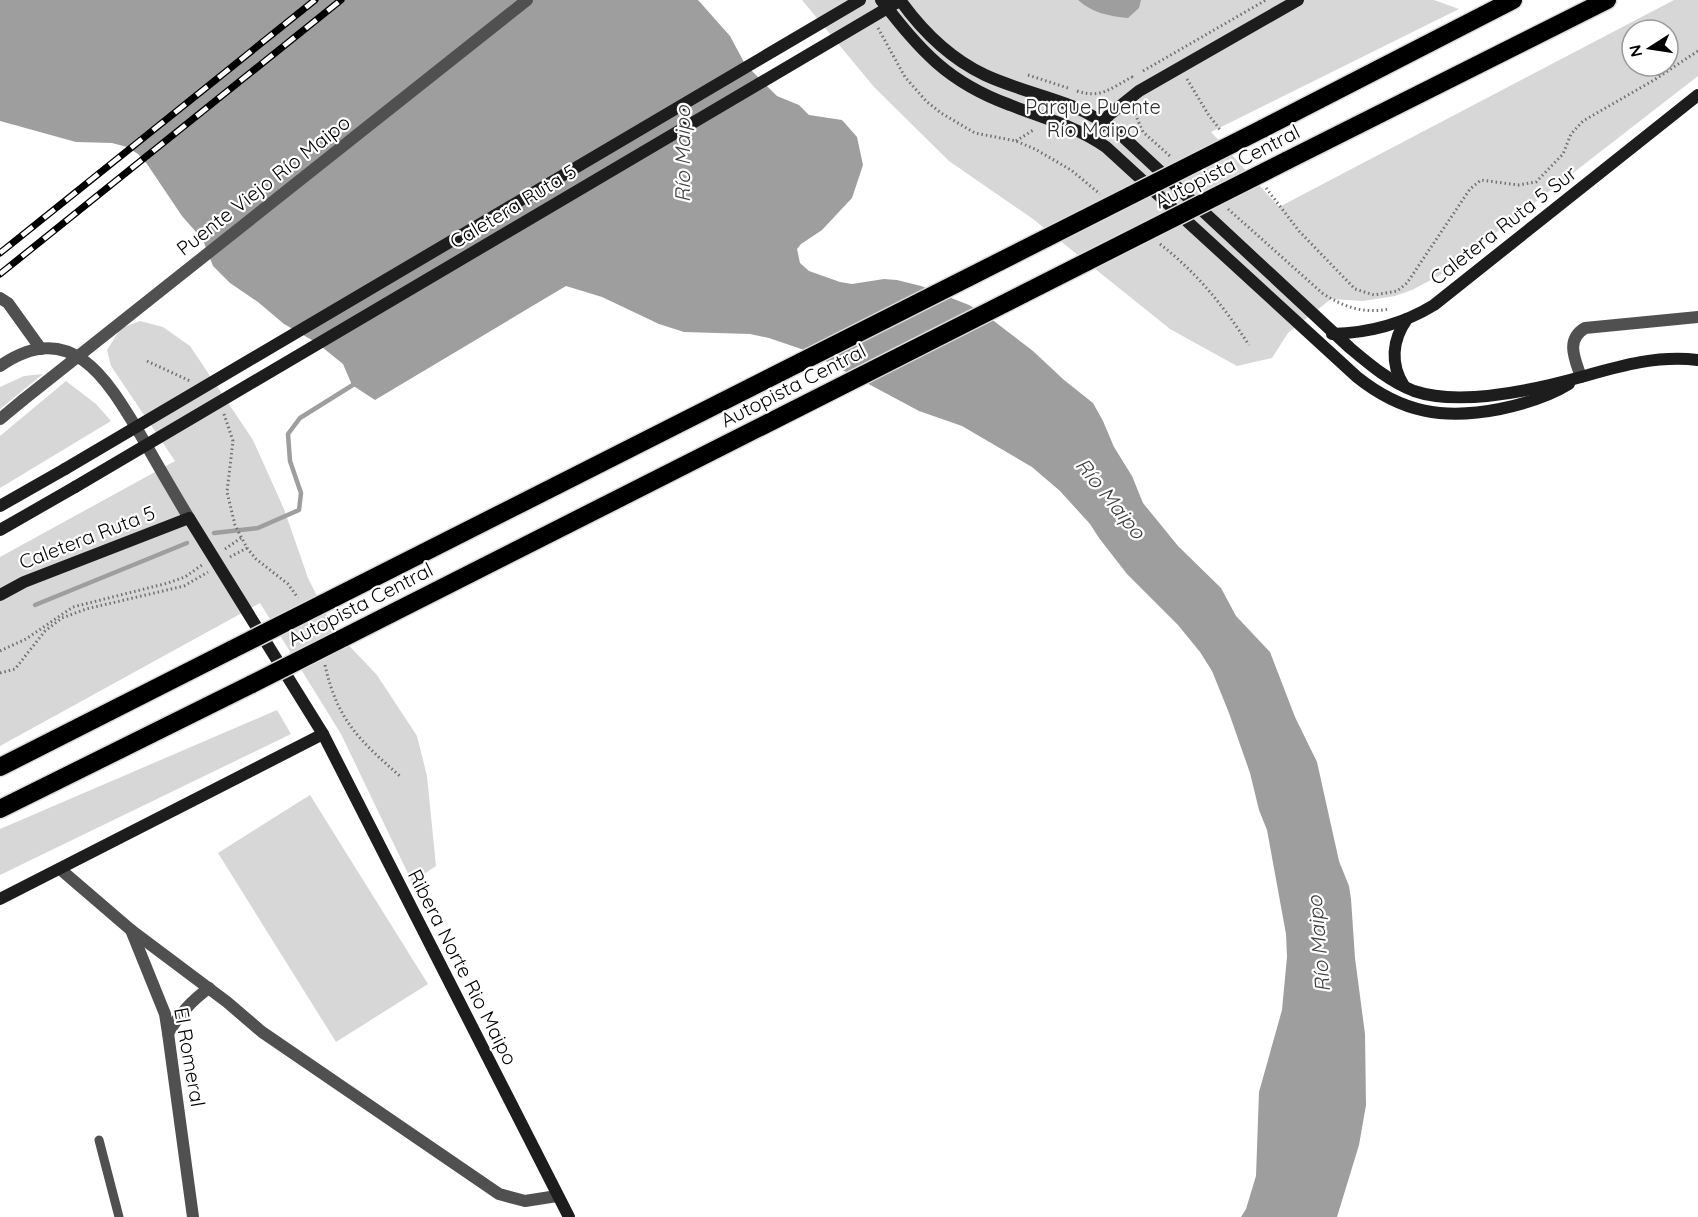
<svg xmlns="http://www.w3.org/2000/svg" width="1698" height="1217" viewBox="0 0 1698 1217" font-family="Quicksand,sans-serif">
  <style>
    .green { fill: #d7d7d7; fill-rule: evenodd }
    .water { fill: #9e9e9e }
    .lines { fill: none; stroke-linecap: round; stroke-linejoin: round }
    .stream { stroke: #9e9e9e; stroke-width: 4.5 }
    .highway-casing { stroke: #dbdbdb; stroke-width: 21 }
    .path { stroke: #727272; stroke-width: 3; stroke-dasharray: 1.5 3; stroke-linecap: butt }
    .lane { stroke: #505050; stroke-width: 9 }
    .street { stroke: #505050; stroke-width: 12 }
    .secondary { stroke: #1d1d1d; stroke-width: 12 }
    .highway { stroke: #000; stroke-width: 18 }
    .rail-casing { stroke: #000; stroke-width: 7 }
    .rail { stroke: #fff; stroke-width: 4.5; stroke-dasharray: 14; stroke-linecap: butt }
    .highway-bridge-casing { stroke: #dbdbdb; stroke-width: 21; stroke-linecap: butt }
    .street-bridge { stroke: #505050; stroke-width: 12 }
    .secondary-bridge { stroke: #1d1d1d; stroke-width: 12 }
    .highway-bridge { stroke: #000; stroke-width: 18 }
    .labels { text-anchor: middle; dominant-baseline: central; stroke-width: 4.5; stroke-linejoin: round; paint-order: stroke }
    .park-label { font-size: 20px; fill: #2e2e2e; stroke: #fff }
    .street-label { font-size: 20px; fill: #000; stroke: #fff }
    .water-label { font-size: 21px; font-style: italic; fill: #3f3f3f; stroke: #fff }
  </style>
  <rect width="100%" height="100%" fill="#fff"/>
  <g class="green">
    <path d="M 802,0 L 1434,0 L 1459,9 L 1211,132 L 1279,207 L 1674,0 L 1698,0 L 1698,76 L 1444,273 L 1412,290 L 1395,296 L 1363,301 L 1331,299 L 1288,333 L 1272,358 L 1237,366 L 1170,329 L 1033,219 L 949,161 L 874,87 ZM 1632,30 L 1668,30 L 1668,66 L 1632,66 Z"/>
    <path d="M 140,321 L 163,327 L 190,346 L 253,440 L 284,509 L 308,578 L 334,630 L 377,675 L 417,736 L 427,776 L 436,866 L 412,882 L 341,734 L 260,603 L 0,746 L 0,557 L 175,461 L 111,366 L 107,350 L 121,328 Z"/>
    <path d="M 43,374 L 0,409 L 0,387 L 24,376 Z"/>
    <path d="M 66,381 L 96,404 L 111,421 L 0,488 L 0,436 Z"/>
    <path d="M 277,710 L 291,734 L 0,875 L 0,829 Z"/>
    <path d="M 310,795 L 428,984 L 336,1042 L 218,853 Z"/>
  </g>
  <g class="water">
    <path d="M 0,0 L 698,0 L 730,36 L 745,64 L 777,96 L 799,105 L 809,115 L 842,120 L 857,137 L 863,165 L 852,198 L 822,230 L 801,244 L 797,249 L 800,263 L 809,271 L 840,282 L 852,284 L 884,279 L 897,280 L 921,286 L 969,305 L 986,315 L 1033,351 L 1064,380 L 1093,403 L 1103,421 L 1114,447 L 1132,476 L 1143,503 L 1178,546 L 1221,588 L 1236,616 L 1270,652 L 1295,717 L 1317,762 L 1339,861 L 1349,886 L 1351,899 L 1355,958 L 1365,1034 L 1366,1105 L 1359,1145 L 1337,1217 L 1241,1217 L 1246,1209 L 1256,1176 L 1259,1092 L 1282,1010 L 1287,957 L 1286,934 L 1267,830 L 1259,810 L 1250,773 L 1229,713 L 1212,671 L 1200,652 L 1178,625 L 1127,574 L 1099,538 L 1090,524 L 1060,491 L 1032,467 L 962,426 L 919,411 L 807,351 L 769,338 L 750,334 L 684,332 L 659,324 L 602,297 L 566,286 L 375,400 L 352,385 L 343,364 L 317,343 L 284,324 L 258,302 L 230,283 L 213,266 L 203,240 L 182,216 L 147,164 L 138,154 L 127,147 L 112,143 L 76,142 L 0,121 Z"/>
    <path d="M 1078,0 L 1141,0 L 1139,8 L 1128,18 C 1108,16 1093,13 1078,0 Z"/>
  </g>
  <g class="lines">
    <g class="stream">
      <path d="M 214,533 L 258,528 L 299,510 L 301,493 L 290,461 L 288,434 L 300,418 L 356,383"/>
      <path d="M 35,605 L 187,543"/>
    </g>
    <defs>
      <g id="highway">
        <path d="M 1262,129 L 1513,0"/>
        <path d="M 1286,161 L 1607,0"/>
        <path d="M 0,767 L 233,649"/>
        <path d="M 0,809 L 252,684"/>
      </g>
    </defs>
    <use href="#highway" class="highway-casing"/>
    <g class="path">
      <path d="M 878,28 L 905,77 L 926,101 L 941,113 L 975,133 L 1016,141 L 1035,149 L 1071,170 L 1100,194"/>
      <path d="M 1143,71 L 1266,0"/>
      <path d="M 1028,75 L 1068,88"/>
      <path d="M 1187,79 L 1208,114 L 1221,131"/>
      <path d="M 1077,91 C 1101,99 1111,88 1132,77 L 1133,79"/>
      <path d="M 1135,114 L 1143,132 L 1170,156"/>
      <path d="M 1016,141 L 1035,129"/>
      <path d="M 1266,188 L 1299,231 L 1355,289 L 1374,295 L 1397,291 L 1407,283 L 1470,189 L 1481,180 L 1518,185 L 1536,182 L 1563,154 L 1571,134 L 1583,121 L 1654,80 L 1698,51"/>
      <path d="M 1228,209 L 1322,293 C 1343,307 1364,314 1389,309"/>
      <path d="M 1160,244 C 1198,274 1222,304 1249,345"/>
      <path d="M 147,361 L 190,381"/>
      <path d="M 224,414 L 233,441 L 227,492 L 235,525 L 247,548 L 256,559 L 288,584 L 298,598"/>
      <path d="M 225,549 L 241,538"/>
      <path d="M 230,557 L 247,548"/>
      <path d="M 0,651 L 26,639 L 73,607 L 168,583 L 185,577 L 202,565"/>
      <path d="M 325,665 C 337,720 360,741 401,777"/>
      <path d="M 0,673 L 15,669 L 45,631 L 62,618 L 86,609 L 184,586 L 208,572"/>
    </g>
    <path class="lane" d="M 99,1140 L 119,1217"/>
    <g class="street">
      <path d="M 0,298 L 8,303 L 41,349"/>
      <path d="M 0,366 C 71,317 107,379 140,434 C 156,462 172,490 189,518"/>
      <path d="M 1581,377 C 1575,359 1565,340 1585,328 L 1698,317"/>
      <path d="M 0,419 L 23,400"/>
      <path d="M 60,869 L 131,930 L 165,1014 L 168,1033 L 193,1217"/>
      <path d="M 131,930 L 227,1002 L 262,1032 L 499,1194 L 525,1201 L 557,1196"/>
      <path d="M 168,1033 C 180,1014 191,1001 209,988"/>
    </g>
    <g class="secondary">
      <path d="M 881,0 C 921,51 947,82 1010,105 C 1043,118 1076,126 1106,147 L 1357,377 C 1402,413 1444,420 1500,409 C 1524,404 1548,397 1569,384"/>
      <path d="M 900,0 C 923,32 949,58 985,75 C 1013,88 1044,95 1072,106 C 1089,113 1105,123 1120,134 L 1350,348 C 1369,364 1390,382 1414,391 C 1461,407 1534,390 1581,377 C 1620,366 1657,355 1698,360"/>
      <path d="M 1092,137 L 1109,115 L 1139,91 L 1298,0"/>
      <path d="M 1332,334 C 1368,333 1403,324 1434,305 L 1698,95"/>
      <path d="M 1404,386 C 1390,364 1392,340 1407,319"/>
      <path d="M 0,506 L 65,469"/>
      <path d="M 0,530 L 75,487"/>
      <path d="M 0,595 L 24,582 L 189,518 L 323,734 L 569,1217"/>
      <path d="M 0,899 L 323,734"/>
    </g>
    <use href="#highway" class="highway"/>
    <defs>
      <g id="rail">
        <path d="M 0,253 L 315,0"/>
        <path d="M 0,274 L 341,0"/>
      </g>
    </defs>
    <use href="#rail" class="rail-casing"/>
    <use href="#rail" class="rail"/>
    <defs>
      <g id="highway-bridge">
        <path d="M 233,649 L 1262,129"/>
        <path d="M 252,684 L 1286,161"/>
      </g>
    </defs>
    <use href="#highway-bridge" class="highway-bridge-casing"/>
    <path class="street-bridge" d="M 23,400 L 527,0"/>
    <g class="secondary-bridge">
      <path d="M 65,469 L 860,0"/>
      <path d="M 75,487 L 901,0"/>
    </g>
    <use href="#highway-bridge" class="highway-bridge"/>
  </g>
  <g class="labels">
    <g class="park-label">
      <text x="1093" y="106">Parque Puente<tspan x="1093" dy="23">Río Maipo</tspan></text>
    </g>
    <g class="street-label">
      <text transform="translate(1227 166) rotate(-27)">Autopista Central</text>
      <text transform="translate(263 185) rotate(-38)">Puente Viejo Río Maipo</text>
      <text transform="translate(513 206) rotate(-31)">Caletera Ruta 5</text>
      <text transform="translate(1503 225) rotate(-38)">Caletera Ruta 5 Sur</text>
      <text transform="translate(793 385) rotate(-27)">Autopista Central</text>
      <text transform="translate(87 537) rotate(-21)">Caletera Ruta 5</text>
      <text transform="translate(360 604) rotate(-27)">Autopista Central</text>
      <text transform="translate(463 967) rotate(63)">Ribera Norte Rio Maipo</text>
      <text transform="translate(190 1057) rotate(80)">El Romeral</text>
    </g>
    <g class="water-label">
      <text transform="translate(682 154) rotate(-90)">Río Maipo</text>
      <text transform="translate(1111 498) rotate(51)">Río Maipo</text>
      <text transform="translate(1318 944) rotate(-95)">Río Maipo</text>
    </g>
  </g>
  <g transform="translate(1650 48) rotate(258)"><circle r="28" fill="#ffffff" stroke="#999999" stroke-width="1.5"/>
  <path d="M0-4.5L10 22L0 15L-10 22Z" fill="#000000"/>
  <text y="-9" font-size="16" font-weight="bold" text-anchor="middle" fill="#000000">N</text>
  </g>
</svg>
